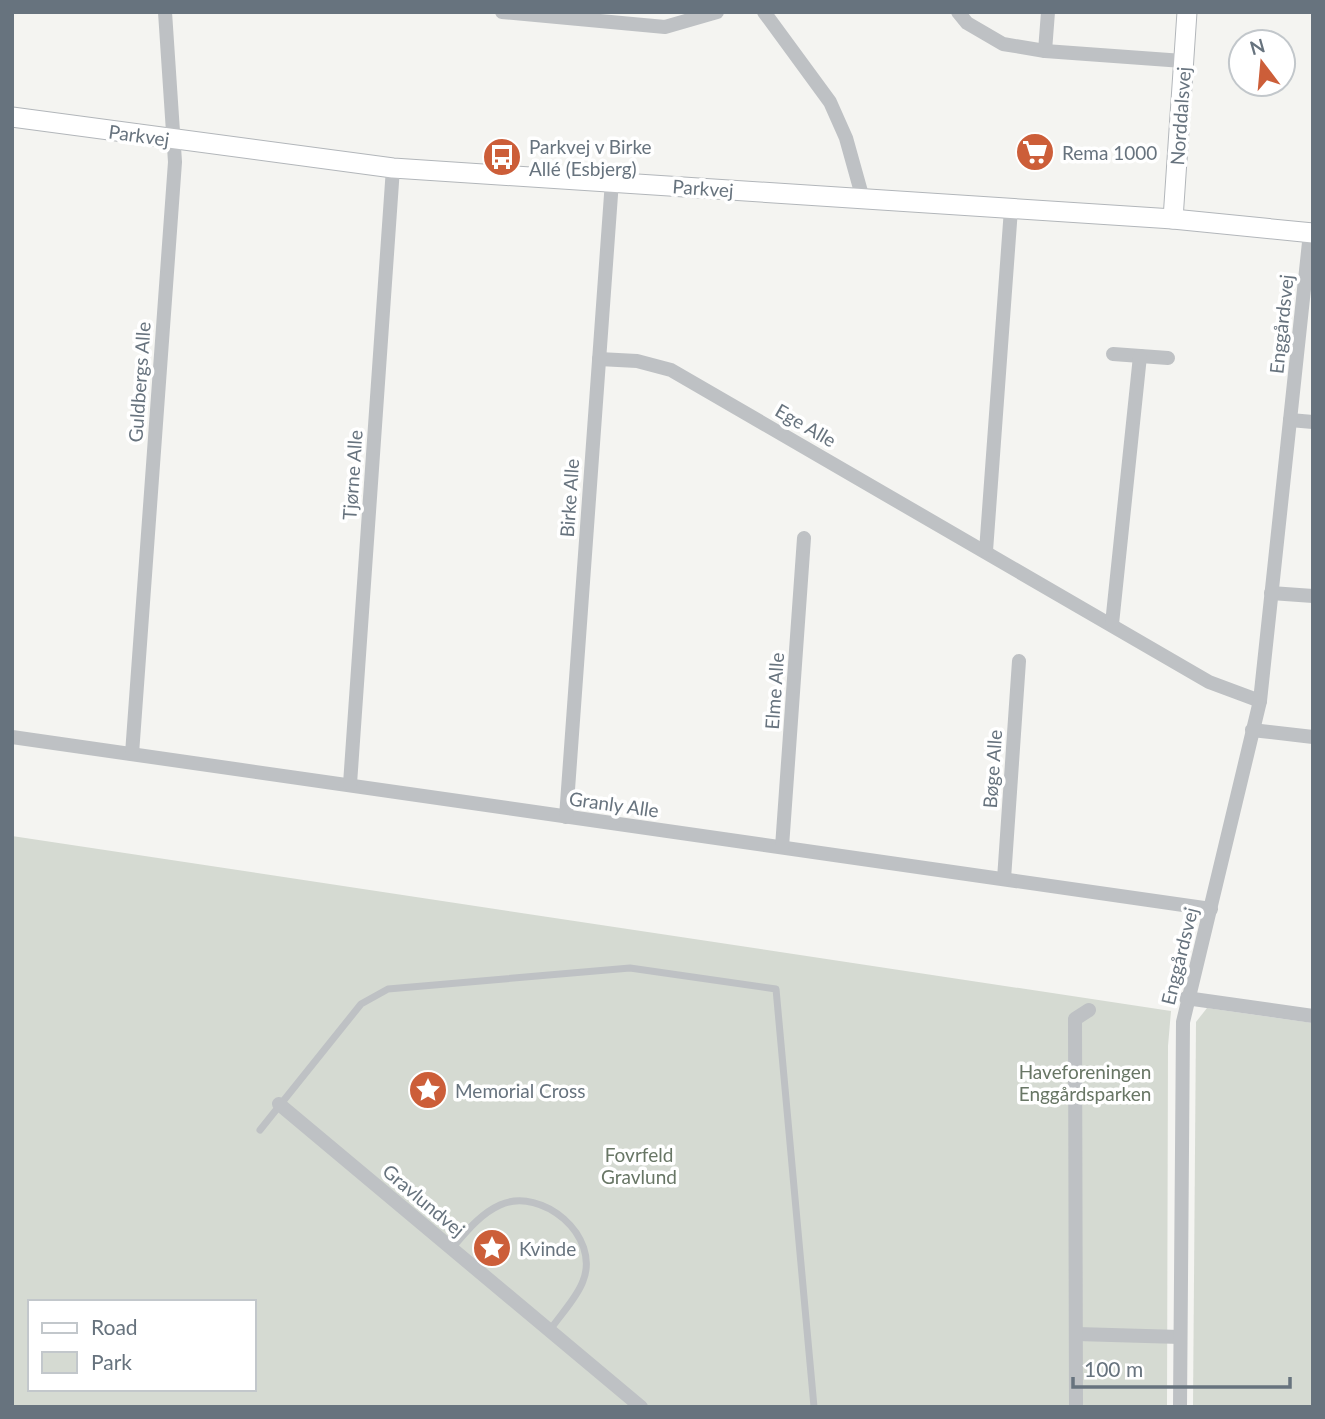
<svg xmlns="http://www.w3.org/2000/svg" width="1325" height="1419" viewBox="0 0 1325 1419" font-family="Lato,sans-serif">
  <style>
    .green { fill: #d5dad2; fill-rule: evenodd }
    .lines { fill: none; stroke-linecap: round; stroke-linejoin: round }
    .secondary-casing { stroke: #b2b6ba; stroke-width: 21 }
    .lane { stroke: #bec1c4; stroke-width: 7 }
    .street { stroke: #bec1c4; stroke-width: 14 }
    .secondary { stroke: #fff; stroke-width: 19 }
    .labels { text-anchor: middle; dominant-baseline: central; stroke-width: 7; stroke-linejoin: round; paint-order: stroke }
    .street-label { font-size: 19px; fill: #67737e; stroke: #fff }
    .poi-label { font-size: 19px; fill: #67737e; stroke: #fff; text-anchor: start }
    .park-label { font-size: 19px; fill: #687665; stroke: #fff }
  </style>
  <rect width="100%" height="100%" fill="#f4f4f1"/>
  <g class="green">
    <path d="M 12,836 L 1171,1011 L 1168,1046 L 1167,1407 L 12,1407 ZM 30,1302 L 254,1302 L 254,1389 L 30,1389 Z"/>
    <path d="M 1207,1008 L 1313,1023 L 1313,1407 L 1193,1407 L 1196,1022 Z"/>
  </g>
  <g class="lines">
    <defs>
      <g id="secondary">
        <path d="M 12,117 L 393,168 L 1173,219 L 1313,233"/>
        <path d="M 1173,219 L 1187,12"/>
      </g>
    </defs>
    <use href="#secondary" class="secondary-casing"/>
    <g class="lane">
      <path d="M 260,1130 L 361,1004 L 388,989 L 630,968 L 776,989 L 814,1407"/>
      <path d="M 452,1248 C 466,1232 480,1214 500,1205 C 542,1186 601,1236 583,1281 C 577,1298 560,1315 550,1330"/>
    </g>
    <g class="street">
      <path d="M 502,12 L 665,27 L 717,12"/>
      <path d="M 764,12 L 830,102 L 846,138 L 863,199"/>
      <path d="M 958,12 L 967,23 L 1003,44 L 1045,51 L 1183,61"/>
      <path d="M 1045,51 L 1048,12"/>
      <path d="M 1113,354 L 1168,358"/>
      <path d="M 599,359 L 637,361 L 671,370 L 1209,682 L 1260,701"/>
      <path d="M 1290,420 L 1313,422"/>
      <path d="M 986,551 L 1011,209"/>
      <path d="M 1271,593 L 1313,596"/>
      <path d="M 1112,624 L 1140,356"/>
      <path d="M 1252,730 L 1313,737"/>
      <path d="M 12,737 L 1211,909"/>
      <path d="M 132,754 L 175,162 L 165,12"/>
      <path d="M 350,784 L 393,168"/>
      <path d="M 566,817 L 612,181"/>
      <path d="M 782,847 L 804,538"/>
      <path d="M 1004,879 L 1019,661"/>
      <path d="M 1186,998 L 1313,1016"/>
      <path d="M 279,1104 L 641,1407"/>
      <path d="M 1077,1334 L 1180,1337"/>
      <path d="M 1076,1407 L 1075,1019 L 1089,1010"/>
      <path d="M 1180,1407 L 1183,1022 L 1260,701 L 1310,233"/>
    </g>
    <use href="#secondary" class="secondary"/>
  </g>
  <defs>
    <symbol id="supermarket-disc" viewBox="-11 -11 22 22"><circle r="9.5" fill="#cc5e39" stroke="#fff"/><path d="M-6-5.5h2.5l.6 2H6L4.5 2H-2.5L-4.4-4H-6ZM-1.5 3.2a1.3 1.3 0 1 0 .1 0ZM3 3.2a1.3 1.3 0 1 0 .1 0Z" fill="#fff"/></symbol>
    <symbol id="bus-disc" viewBox="-11 -11 22 22"><circle r="9.5" fill="#cc5e39" stroke="#fff"/><path d="M-5-6H5V4H4V6H2V4H-2V6H-4V4H-5ZM-3.5-4V0h7V-4ZM-3.5 1.2v1.5H-2V1.2ZM2 1.2v1.5H3.5V1.2Z" fill="#fff"/></symbol>
    <symbol id="sight-disc" viewBox="-11 -11 22 22"><circle r="9.5" fill="#cc5e39" stroke="#fff"/><path d="M0-6L1.8-2.2L6-1.7L2.9 1.2L3.7 5.4L0 3.3L-3.7 5.4L-2.9 1.2L-6-1.7L-1.8-2.2Z" fill="#fff"/></symbol>
  </defs>
  <g fill-rule="evenodd">
    <use href="#supermarket-disc" x="1013" y="130" width="44" height="44"/>
    <use href="#bus-disc" x="480" y="135" width="44" height="44"/>
    <use href="#sight-disc" x="406" y="1068" width="44" height="44"/>
    <use href="#sight-disc" x="470" y="1226" width="44" height="44"/>
  </g>
  <g class="labels">
    <g class="street-label">
      <text transform="translate(1180 116) rotate(-86)">Norddalsvej</text>
      <text transform="translate(139 135) rotate(8)">Parkvej</text>
      <text transform="translate(703 188) rotate(4)">Parkvej</text>
      <text transform="translate(1281 324) rotate(-84)">Enggårdsvej</text>
      <text transform="translate(139 382) rotate(-86)">Guldbergs Alle</text>
      <text transform="translate(806 425) rotate(30)">Ege Alle</text>
      <text transform="translate(352 475) rotate(-86)">Tjørne Alle</text>
      <text transform="translate(569 498) rotate(-86)">Birke Alle</text>
      <text transform="translate(774 691) rotate(-86)">Elme Alle</text>
      <text transform="translate(992 769) rotate(-86)">Bøge Alle</text>
      <text transform="translate(614 804) rotate(8)">Granly Alle</text>
      <text transform="translate(1179 956) rotate(-76)">Enggårdsvej</text>
      <text transform="translate(424 1200) rotate(40)">Gravlundvej</text>
    </g>
    <g class="poi-label">
      <text x="529" y="146">Parkvej v Birke<tspan x="529" dy="22">Allé (Esbjerg)</tspan></text>
      <text x="1062" y="152">Rema 1000</text>
      <text x="455" y="1090">Memorial Cross</text>
      <text x="519" y="1248">Kvinde</text>
    </g>
    <g class="park-label">
      <text x="1085" y="1071">Haveforeningen<tspan x="1085" dy="22">Enggårdsparken</tspan></text>
      <text x="639" y="1154">Fovrfeld<tspan x="639" dy="22">Gravlund</tspan></text>
    </g>
  </g>
  <rect width="1325" height="1419" fill="none" stroke="#67737e" stroke-width="28"/>
  <rect x="28" y="1300" width="228" height="91" fill="#ffffff" stroke="#c2c7cb" stroke-width="2"/>
  <rect x="42" y="1323" width="35" height="10" fill="#ffffff" stroke="#c2c7cb" stroke-width="2"/>
  <text x="91" y="1335" font-size="21" fill="#67737e">Road</text>
  <rect x="42" y="1352" width="35" height="21" fill="#d5dad2" stroke="#c2c7cb" stroke-width="2"/>
  <text x="91" y="1370" font-size="21" fill="#67737e">Park</text>
  <g transform="translate(1262 63) rotate(344)"><circle r="33" fill="#ffffff" stroke="#c2c7cb" stroke-width="2"/>
  <path d="M0-5L12 26L0 18L-12 26Z" fill="#cc5e39"/>
  <text y="-10" font-size="19" font-weight="bold" text-anchor="middle" fill="#67737e">N</text>
  </g>
  <path d="M1073 1377v10h217v-10" fill="none" stroke="#67737e" stroke-width="3.5"/>
  <text x="1084" y="1377" font-size="21" fill="#67737e" stroke="#ffffff" stroke-width="5" paint-order="stroke">100 m</text>
</svg>
